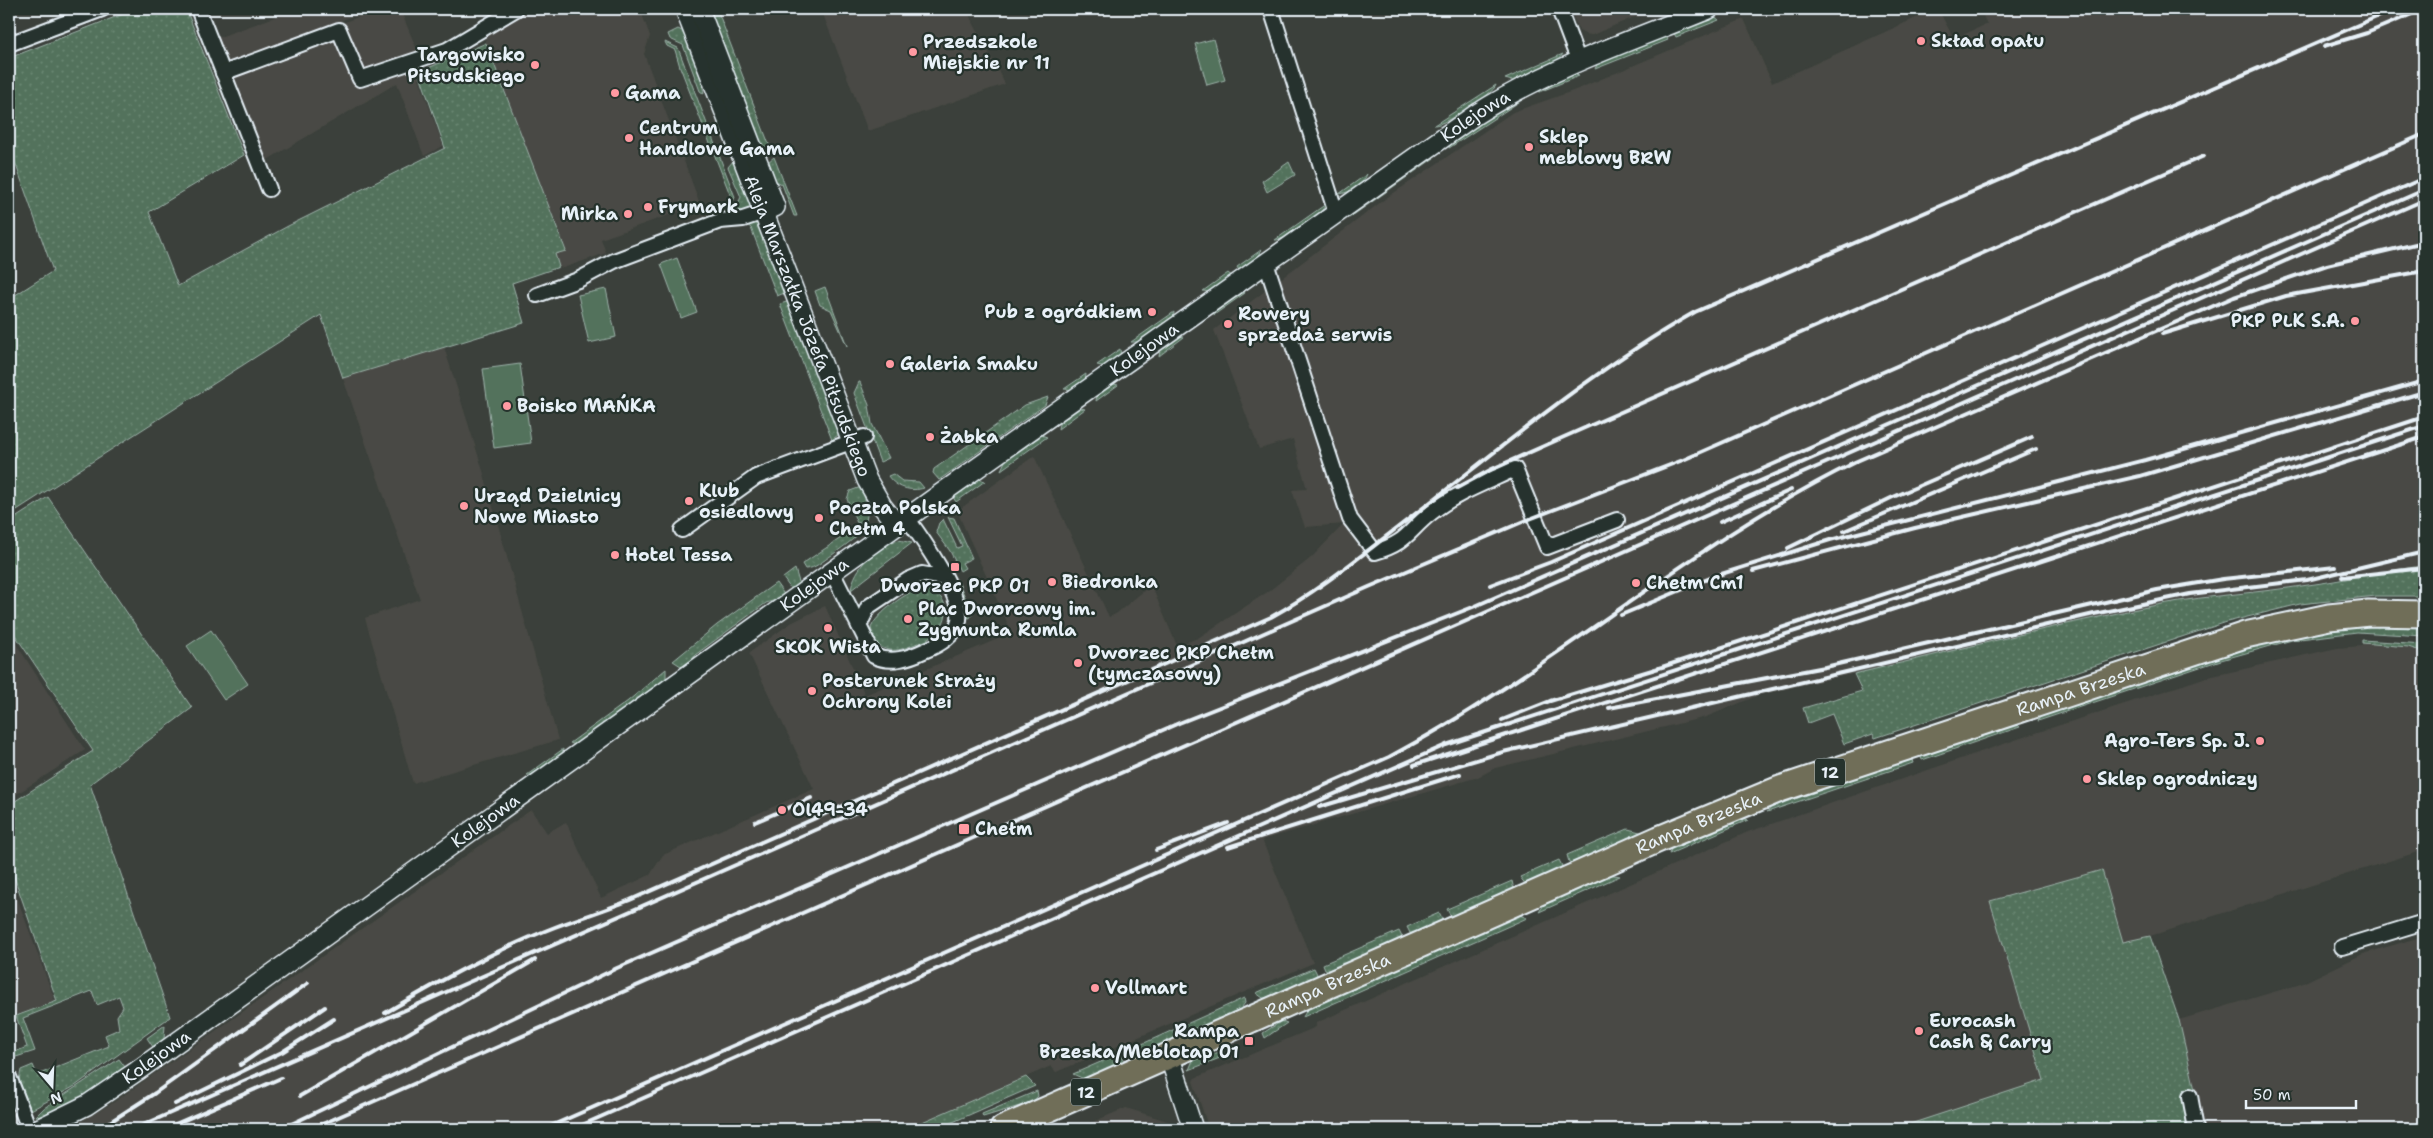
<svg xmlns="http://www.w3.org/2000/svg" width="2433" height="1138" viewBox="0 0 2433 1138" font-family="'Shantell Sans',sans-serif">
  <style>
    .built { fill: #4a4a45 }
    .grass { fill: url(#grass-dots); stroke: #9db2aa }
    .park { fill: #52725b; stroke: #9db2aa }
    .lines { fill: none; stroke-linecap: round; stroke-linejoin: round }
    .street-casing { stroke: #e8f1f8; stroke-width: 18 }
    .secondary-casing { stroke: #e8f1f8; stroke-width: 22 }
    .highway-casing { stroke: #e8f1f8; stroke-width: 29 }
    .street { stroke: #26332d; stroke-width: 14 }
    .secondary { stroke: #26332d; stroke-width: 19 }
    .highway { stroke: #706e59; stroke-width: 25 }
    .rail { stroke: #e8f1f8; stroke-width: 4 }
    .poi-dot { fill: #ff9aa2; stroke: #26332d; stroke-width: 2 }
    .labels { text-anchor: middle; dominant-baseline: central; stroke-width: 4.5; stroke-linejoin: round; paint-order: stroke }
    .shield { fill: #26332d; stroke: #aeb8bb; stroke-width: 1 }
    .shield-label { font-size: 16px; font-weight: bold; fill: #e8f1f8 }
    .poi-label { font-size: 18px; font-weight: bold; fill: #e8f1f8; stroke: #26332d; text-anchor: start }
    .street-label { font-size: 18px; fill: #e8f1f8; stroke: #26332d }
  </style>
  <defs>
    <pattern id="grass-dots" width="8" height="8" patternUnits="userSpaceOnUse" patternTransform="scale(1.25)"><rect width="8" height="8" fill="#52725b"/><path d="M2 2h.1M6 6h.1" fill="none" stroke="#6b8773" stroke-width="1.8" stroke-linecap="round"/></pattern>
  </defs>
  <rect width="100%" height="100%" fill="#3b403b"/>
  <filter id="ink" filterUnits="userSpaceOnUse"><feTurbulence type="fractalNoise" baseFrequency=".02" numOctaves="2"/><feDisplacementMap in="SourceGraphic" scale="10" xChannelSelector="R" yChannelSelector="G"/><feConvolveMatrix kernelMatrix="1 2 1 2 8 2 1 2 1" color-interpolation-filters="sRGB"/></filter>
  <g filter="url(#ink)">
    <g class="built">
      <path d="M 297,9 L 371,9 L 226,64 L 217,38 Z"/>
      <path d="M 379,9 L 400,9 L 424,67 L 416,70 L 443,146 L 424,156 L 397,83 L 252,169 L 214,72 Z"/>
      <path d="M 530,9 L 640,9 L 650,36 L 644,54 L 700,204 L 601,239 L 606,253 L 563,268 L 559,267 L 555,254 L 566,250 L 486,43 L 485,33 Z"/>
      <path d="M 821,9 L 966,9 L 1005,84 L 868,131 Z"/>
      <path d="M 1570,9 L 1650,9 L 1652,13 L 1632,18 L 1592,35 L 1585,34 L 1579,31 Z"/>
      <path d="M 1936,9 L 1938,9 L 1954,39 L 1987,24 L 1980,9 L 2424,9 L 2424,566 L 2369,573 L 2283,589 L 2249,592 L 2162,604 L 1759,695 L 1706,717 L 1495,768 L 1478,777 L 1262,840 L 1313,963 L 1056,1072 L 1051,1066 L 906,1129 L 69,1129 L 114,1102 L 531,810 L 547,833 L 566,822 L 601,898 L 650,875 L 663,855 L 814,789 L 749,653 L 791,623 L 825,606 L 865,695 L 1012,633 L 957,511 L 1034,456 L 1109,617 L 1116,614 L 1151,585 L 1177,646 L 1198,638 L 1269,591 L 1311,558 L 1344,524 L 1305,527 L 1292,490 L 1307,489 L 1293,439 L 1259,449 L 1214,330 L 1385,199 L 1513,112 L 1573,91 L 1744,19 L 1772,83 Z"/>
      <path d="M 444,347 L 483,471 L 558,740 L 413,783 L 365,618 L 420,599 L 343,378 Z"/>
      <path d="M 9,633 L 85,750 L 9,799 Z"/>
      <path d="M 2362,643 L 2408,647 L 2424,652 L 2424,850 L 2150,936 L 2123,942 L 1990,901 L 2044,1080 L 1895,1129 L 1209,1129 L 1193,1081 L 1195,1078 L 1316,1027 L 1316,1023 L 1748,832 L 2024,737 L 2204,678 L 2337,648 L 2362,646 Z"/>
      <path d="M 9,876 L 55,1001 L 9,1018 Z"/>
      <path d="M 2424,936 L 2424,1129 L 2204,1129 L 2179,1020 L 2301,984 L 2363,954 Z"/>
      <path d="M 1126,1108 L 1170,1122 L 1172,1129 L 1076,1129 Z"/>
    </g>
    <g class="grass">
      <path d="M 136,9 L 186,9 L 244,155 L 149,212 L 178,286 L 288,226 L 445,148 L 419,72 L 486,43 L 566,251 L 555,254 L 559,267 L 512,283 L 524,323 L 343,378 L 321,315 L 9,515 L 9,299 L 53,271 L 9,145 L 9,58 Z"/>
      <path d="M 707,9 L 717,9 L 770,147 L 761,147 Z"/>
      <path d="M 1713,15 L 1719,20 L 1676,37 L 1674,33 Z"/>
      <path d="M 678,29 C 697,36 701,77 704,94 L 700,91 L 683,45 L 670,39 L 668,34 Z"/>
      <path d="M 1666,36 L 1668,40 L 1595,69 L 1598,62 Z"/>
      <path d="M 665,42 L 678,48 L 735,197 L 729,210 L 727,205 L 731,197 L 680,67 L 675,50 L 667,46 Z"/>
      <path d="M 1563,54 L 1558,60 L 1512,81 L 1505,79 Z"/>
      <path d="M 1573,74 L 1579,76 L 1539,92 L 1540,88 Z"/>
      <path d="M 1496,85 C 1495,93 1443,126 1434,125 Z"/>
      <path d="M 1521,98 L 1522,100 L 1449,148 L 1451,140 Z"/>
      <path d="M 774,157 L 797,216 L 794,216 L 782,184 L 772,179 L 768,162 Z"/>
      <path d="M 1429,157 L 1434,158 L 1349,218 L 1349,215 Z"/>
      <path d="M 734,160 L 751,202 L 748,209 L 737,214 L 735,210 L 741,197 L 728,167 Z"/>
      <path d="M 1289,162 L 1295,175 L 1267,192 L 1262,181 Z"/>
      <path d="M 1367,174 C 1364,184 1350,193 1339,194 Z"/>
      <path d="M 1326,204 C 1323,214 1286,241 1275,240 Z"/>
      <path d="M 750,222 L 759,224 L 787,292 L 777,296 L 751,228 L 746,224 Z"/>
      <path d="M 1261,250 L 1259,258 L 1240,272 L 1237,267 Z"/>
      <path d="M 1228,273 L 1233,277 L 1211,292 L 1203,291 Z"/>
      <path d="M 825,287 L 847,346 L 831,310 L 820,305 L 815,291 Z"/>
      <path d="M 1242,289 L 1245,293 L 1214,315 L 1215,310 Z"/>
      <path d="M 790,301 L 839,434 L 832,440 L 780,304 Z"/>
      <path d="M 1174,312 L 1173,320 L 1142,342 L 1131,342 Z"/>
      <path d="M 1180,336 L 1184,337 L 1159,356 L 1161,348 Z"/>
      <path d="M 1120,349 L 1121,358 L 1107,367 L 1097,365 Z"/>
      <path d="M 1086,374 L 1085,383 L 1075,390 L 1064,389 Z"/>
      <path d="M 859,382 L 860,382 L 869,405 L 872,424 L 889,458 L 880,462 L 854,393 Z"/>
      <path d="M 1114,384 L 1118,385 L 1096,401 L 1097,394 Z"/>
      <path d="M 1048,397 L 1045,405 L 939,480 L 933,473 L 934,469 L 1025,405 Z"/>
      <path d="M 1081,408 L 1085,409 L 1058,429 C 1058,419 1072,409 1081,408 Z"/>
      <path d="M 1041,435 L 1047,437 L 1001,470 L 1006,459 Z"/>
      <path d="M 893,474 L 902,481 L 919,482 L 924,488 C 911,492 896,488 888,476 Z"/>
      <path d="M 979,479 L 985,481 L 956,502 L 953,497 Z"/>
      <path d="M 861,487 C 876,526 862,533 832,555 C 824,560 815,569 805,569 L 802,564 L 853,530 L 855,533 L 862,528 L 860,522 L 857,523 L 847,499 L 850,491 Z"/>
      <path d="M 48,497 L 192,708 L 90,784 L 170,1017 L 75,1086 L 31,1110 L 19,1080 L 21,1070 L 33,1065 L 37,1075 L 109,1046 L 105,1035 L 119,1029 L 117,1016 L 123,1007 L 119,996 L 97,1005 L 92,991 L 23,1018 L 35,1051 L 16,1057 L 10,1054 L 27,1047 L 16,1016 L 57,1001 L 9,862 L 9,805 L 93,751 L 9,626 L 9,522 Z"/>
      <path d="M 948,517 L 954,518 L 972,558 L 962,563 L 965,568 L 960,571 L 950,551 L 936,532 L 939,523 L 943,519 L 957,548 L 962,546 Z"/>
      <path d="M 899,540 L 912,543 L 851,590 C 854,568 876,545 899,540 Z"/>
      <path d="M 2424,566 L 2424,596 L 2376,596 L 2300,604 L 2227,622 L 1875,738 L 1873,734 L 1844,744 L 1832,714 L 1808,723 L 1803,708 L 1862,691 L 1854,674 C 1957,650 2059,624 2162,604 C 2210,595 2260,593 2308,585 C 2347,580 2385,570 2424,566 Z"/>
      <path d="M 795,569 L 799,582 L 793,592 L 783,578 Z"/>
      <path d="M 958,581 L 972,613 L 970,618 L 965,617 L 965,606 L 955,582 Z"/>
      <path d="M 776,583 L 786,597 L 766,603 L 695,655 L 690,666 L 684,668 L 673,661 L 717,625 Z"/>
      <path d="M 924,588 C 953,595 952,625 928,638 L 928,643 L 921,645 L 918,643 C 901,650 890,655 875,643 L 871,628 C 876,614 909,589 924,588 Z"/>
      <path d="M 2324,623 L 2424,624 L 2424,636 L 2357,632 L 2292,640 L 2221,660 L 2038,721 L 2040,716 L 2219,651 Z"/>
      <path d="M 2362,640 L 2424,644 L 2424,652 L 2408,647 L 2362,643 Z"/>
      <path d="M 666,669 L 666,680 L 577,746 L 570,743 L 628,701 Z"/>
      <path d="M 2016,723 L 2020,727 L 1922,760 L 1920,754 Z"/>
      <path d="M 563,749 L 562,756 L 535,775 L 527,775 Z"/>
      <path d="M 1911,757 L 1913,763 L 1767,812 L 1776,802 Z"/>
      <path d="M 1742,817 L 1748,820 L 1669,854 L 1673,845 Z"/>
      <path d="M 1628,829 L 1644,833 L 1574,864 L 1569,862 L 1567,855 Z"/>
      <path d="M 1559,860 L 1562,866 L 1559,870 L 1526,885 L 1520,877 Z"/>
      <path d="M 2102,870 L 2123,942 L 2150,936 L 2179,1020 L 2204,1129 L 1895,1129 L 2044,1080 L 1990,901 Z"/>
      <path d="M 1608,874 L 1620,876 L 1539,912 L 1546,902 Z"/>
      <path d="M 1512,881 L 1514,890 L 1454,916 L 1450,915 L 1447,909 Z"/>
      <path d="M 1439,913 L 1442,919 L 1440,923 L 1414,934 L 1410,933 L 1407,927 Z"/>
      <path d="M 1517,914 L 1527,918 L 1303,1017 L 1309,1006 Z"/>
      <path d="M 1399,931 L 1402,937 L 1400,941 L 1330,971 L 1325,969 L 1323,964 Z"/>
      <path d="M 1314,968 L 1317,974 L 1313,980 L 1271,998 L 1263,998 L 1256,993 Z"/>
      <path d="M 1244,998 L 1245,1003 L 1237,1013 L 1132,1059 L 1129,1051 L 1131,1049 Z"/>
      <path d="M 1282,1021 L 1287,1023 L 1265,1038 L 1263,1033 Z"/>
      <path d="M 165,1025 L 164,1039 L 153,1047 L 147,1038 Z"/>
      <path d="M 1223,1051 L 1225,1056 L 1189,1070 L 1193,1060 Z"/>
      <path d="M 1119,1054 L 1122,1055 L 1125,1063 L 1089,1079 L 1084,1079 L 1073,1074 Z"/>
      <path d="M 119,1059 L 125,1067 C 110,1077 51,1122 36,1116 L 44,1108 Z"/>
      <path d="M 1026,1077 L 1035,1086 L 937,1129 L 906,1129 Z"/>
      <path d="M 1037,1091 L 1038,1096 L 1033,1102 L 983,1117 L 982,1114 Z"/>
    </g>
    <g class="park">
      <path d="M 1213,39 L 1225,80 L 1207,85 L 1195,44 Z"/>
      <path d="M 677,258 L 697,312 L 681,318 L 661,264 Z"/>
      <path d="M 606,289 L 616,337 L 589,343 L 578,295 Z"/>
      <path d="M 520,364 L 531,443 L 494,448 L 483,369 Z"/>
      <path d="M 211,630 L 248,684 L 224,700 L 187,646 Z"/>
    </g>
    <g class="lines">
      <defs>
        <g id="street">
          <path d="M 198,9 L 269,189"/>
          <path d="M 1271,9 L 1336,213"/>
          <path d="M 1559,9 L 1579,62"/>
          <path d="M 9,44 L 102,9"/>
          <path d="M 223,73 L 339,30 L 360,79 L 447,50 L 516,9"/>
          <path d="M 1266,263 L 1350,519 L 1375,552 C 1407,543 1408,531 1431,513 C 1456,493 1487,482 1515,469 L 1547,547 L 1617,520"/>
          <path d="M 537,295 L 578,280 L 614,261 L 720,221 L 743,219 L 773,209"/>
          <path d="M 682,530 L 756,477 L 864,437"/>
          <path d="M 832,572 L 874,656 C 891,664 909,658 926,650 C 939,645 956,635 959,620 C 963,597 921,537 907,518"/>
          <path d="M 859,626 L 868,607 L 908,580 L 922,574 L 945,578"/>
          <path d="M 2342,947 L 2424,922"/>
          <path d="M 9,1077 L 29,1129"/>
          <path d="M 2190,1096 L 2196,1129"/>
        </g>
        <g id="secondary">
          <path id="s1" d="M 685,9 L 867,480 L 882,506 L 897,525"/>
          <path d="M 699,9 L 775,207"/>
          <path d="M 1169,1055 L 1193,1129"/>
          <path id="s2" d="M 38,1129 L 87,1105 L 137,1071 L 939,495 L 1475,115 C 1547,69 1630,41 1709,9"/>
        </g>
        <g id="highway">
          <path id="s3" d="M 1003,1129 L 1659,839 L 1780,789 L 2245,635 L 2329,617 L 2369,613 L 2424,614"/>
        </g>
      </defs>
      <use href="#street" class="street-casing"/>
      <use href="#secondary" class="secondary-casing"/>
      <use href="#highway" class="highway-casing"/>
      <use href="#street" class="street"/>
      <use href="#secondary" class="secondary"/>
      <use href="#highway" class="highway"/>
      <g class="rail">
        <path d="M 2324,46 L 2367,33 L 2424,9"/>
        <path d="M 2162,334 L 2286,296 L 2424,271"/>
        <path d="M 1850,464 L 2234,297 L 2327,265 L 2424,242"/>
        <path d="M 1457,488 L 1492,469 L 1564,437 L 2204,156"/>
        <path d="M 1720,522 L 1791,490"/>
        <path d="M 1844,531 L 2036,449"/>
        <path d="M 1788,548 L 1891,498 L 2032,437"/>
        <path d="M 1753,571 L 1915,528 L 2140,476 L 2424,392"/>
        <path d="M 2342,577 L 2424,568"/>
        <path d="M 1490,585 L 1551,562 L 2424,178"/>
        <path d="M 1621,615 L 1715,576 L 1830,540 L 2145,460 L 2424,381"/>
        <path d="M 1609,708 L 1825,667 L 2157,590 L 2223,579 L 2335,567"/>
        <path d="M 1502,720 L 1550,701 L 1662,667 L 2424,417"/>
        <path d="M 1414,765 L 2424,437"/>
        <path d="M 1319,807 L 1503,752 L 2094,614 L 2190,594 L 2307,580 L 2424,552"/>
        <path d="M 755,822 L 811,798"/>
        <path d="M 1228,847 L 1460,774"/>
        <path d="M 1156,850 L 1228,823"/>
        <path d="M 385,1013 C 440,981 495,950 555,927 C 580,918 605,910 630,900 L 1271,617 C 1322,589 1364,553 1410,518 C 1502,447 1593,370 1695,312 L 2395,9"/>
        <path d="M 240,1065 L 325,1007"/>
        <path d="M 300,1096 L 535,960"/>
        <path d="M 175,1104 L 282,1052 L 334,1019"/>
        <path d="M 99,1129 L 155,1093 L 308,983"/>
        <path d="M 134,1129 L 1369,587 L 1527,520 L 1683,460 L 2424,134"/>
        <path d="M 164,1129 L 281,1078"/>
        <path d="M 281,1129 L 617,968 L 1179,723 L 1473,607 L 2424,190"/>
        <path d="M 311,1129 L 2424,200"/>
        <path d="M 544,1129 L 1389,757 C 1552,671 1690,543 1856,462"/>
        <path d="M 573,1129 L 1446,745 L 2424,426"/>
      </g>
    </g>
  </g>
  <g class="poi-dot">
    <circle cx="1921" cy="41" r="5"/>
    <circle cx="913" cy="52" r="5"/>
    <circle cx="535" cy="65" r="5"/>
    <circle cx="615" cy="93" r="5"/>
    <circle cx="629" cy="138" r="5"/>
    <circle cx="1529" cy="147" r="5"/>
    <circle cx="648" cy="207" r="5"/>
    <circle cx="628" cy="214" r="5"/>
    <circle cx="1152" cy="312" r="5"/>
    <circle cx="2355" cy="321" r="5"/>
    <circle cx="1228" cy="324" r="5"/>
    <circle cx="890" cy="364" r="5"/>
    <circle cx="507" cy="406" r="5"/>
    <circle cx="930" cy="437" r="5"/>
    <circle cx="689" cy="501" r="5"/>
    <circle cx="464" cy="506" r="5"/>
    <circle cx="819" cy="518" r="5"/>
    <circle cx="615" cy="555" r="5"/>
    <rect x="950" y="562" width="10" height="10" rx="2.5"/>
    <circle cx="1052" cy="582" r="5"/>
    <circle cx="1636" cy="583" r="5"/>
    <circle cx="908" cy="619" r="5"/>
    <circle cx="828" cy="628" r="5"/>
    <circle cx="1078" cy="663" r="5"/>
    <circle cx="812" cy="691" r="5"/>
    <circle cx="2260" cy="741" r="5"/>
    <circle cx="2087" cy="779" r="5"/>
    <circle cx="782" cy="810" r="5"/>
    <rect x="958" y="823" width="12" height="12" rx="2.5"/>
    <circle cx="1095" cy="988" r="5"/>
    <circle cx="1919" cy="1031" r="5"/>
    <rect x="1244" y="1036" width="10" height="10" rx="2.5"/>
  </g>
  <g class="labels">
    <g class="shield">
      <rect x="1815" y="758.5" width="30" height="27" rx="4"/>
      <rect x="1071" y="1078.5" width="30" height="27" rx="4"/>
    </g>
    <g class="shield-label">
      <text x="1830" y="772">12</text>
      <text x="1086" y="1092">12</text>
    </g>
    <g class="poi-label">
      <text x="1931" y="41">Skład opału</text>
      <text x="923" y="42">Przedszkole<tspan x="923" dy="21">Miejskie nr 11</tspan></text>
      <text x="525" y="55" text-anchor="end">Targowisko<tspan x="525" dy="21">Piłsudskiego</tspan></text>
      <text x="625" y="93">Gama</text>
      <text x="639" y="128">Centrum<tspan x="639" dy="21">Handlowe Gama</tspan></text>
      <text x="1539" y="137">Sklep<tspan x="1539" dy="21">meblowy BRW</tspan></text>
      <text x="658" y="207">Frymark</text>
      <text x="618" y="214" text-anchor="end">Mirka</text>
      <text x="1142" y="312" text-anchor="end">Pub z ogródkiem</text>
      <text x="1238" y="314">Rowery<tspan x="1238" dy="21">sprzedaż serwis</tspan></text>
      <text x="2345" y="321" text-anchor="end">PKP PLK S.A.</text>
      <text x="900" y="364">Galeria Smaku</text>
      <text x="517" y="406">Boisko MAŃKA</text>
      <text x="940" y="437">Żabka</text>
      <text x="699" y="491">Klub<tspan x="699" dy="21">osiedlowy</tspan></text>
      <text x="474" y="496">Urząd Dzielnicy<tspan x="474" dy="21">Nowe Miasto</tspan></text>
      <text x="829" y="508">Poczta Polska<tspan x="829" dy="21">Chełm 4</tspan></text>
      <text x="625" y="555">Hotel Tessa</text>
      <text x="1062" y="582">Biedronka</text>
      <text x="1646" y="583">Chełm Cm1</text>
      <text x="955" y="586" text-anchor="middle">Dworzec PKP 01</text>
      <text x="918" y="609">Plac Dworcowy im.<tspan x="918" dy="21">Zygmunta Rumla</tspan></text>
      <text x="828" y="647" text-anchor="middle">SKOK Wisła</text>
      <text x="1088" y="653">Dworzec PKP Chełm<tspan x="1088" dy="21">(tymczasowy)</tspan></text>
      <text x="822" y="681">Posterunek Straży<tspan x="822" dy="21">Ochrony Kolei</tspan></text>
      <text x="2250" y="741" text-anchor="end">Agro-Ters Sp. J.</text>
      <text x="2097" y="779">Sklep ogrodniczy</text>
      <text x="792" y="810">Ol49-34</text>
      <text x="975" y="829">Chełm</text>
      <text x="1105" y="988">Vollmart</text>
      <text x="1929" y="1021">Eurocash<tspan x="1929" dy="21">Cash &amp; Carry</tspan></text>
      <text x="1239" y="1031" text-anchor="end">Rampa<tspan x="1239" dy="21">Brzeska/Meblotap 01</tspan></text>
    </g>
    <g class="street-label">
      <text stroke="none"><textPath href="#s2" startOffset="1759">Kolejowa</textPath></text>
      <text stroke="none"><textPath href="#s1" startOffset="340">Aleja Marszałka Józefa Piłsudskiego</textPath></text>
      <text stroke="none"><textPath href="#s2" startOffset="1354">Kolejowa</textPath></text>
      <text stroke="none"><textPath href="#s2" startOffset="949">Kolejowa</textPath></text>
      <text stroke="none"><textPath href="#s3" startOffset="1165">Rampa Brzeska</textPath></text>
      <text stroke="none"><textPath href="#s2" startOffset="544">Kolejowa</textPath></text>
      <text stroke="none"><textPath href="#s3" startOffset="760">Rampa Brzeska</textPath></text>
      <text stroke="none"><textPath href="#s3" startOffset="355">Rampa Brzeska</textPath></text>
      <text stroke="none"><textPath href="#s2" startOffset="139">Kolejowa</textPath></text>
    </g>
  </g>
  <rect width="2433" height="1138" fill="none" stroke="#26332d" stroke-width="30"/>
  <rect x="15" y="15" width="2403" height="1108" fill="none" stroke="#e8f1f8" stroke-width="2" filter="url(#ink)"/>
  <g transform="translate(52 1086) rotate(161)" stroke="#26332d" stroke-width="4" paint-order="stroke">
  <path d="M0-4L9 19L0 12L-9 19Z" fill="#e8f1f8"/>
  <text y="-8" font-size="14" font-weight="bold" text-anchor="middle" fill="#e8f1f8">N</text>
  </g>
  <path d="M2246 1100v8h110v-8" fill="none" stroke="#e8f1f8" stroke-width="2.5"/>
  <text x="2253" y="1100" font-size="15" fill="#e8f1f8" stroke="#26332d" stroke-width="4" paint-order="stroke">50 m</text>
</svg>
